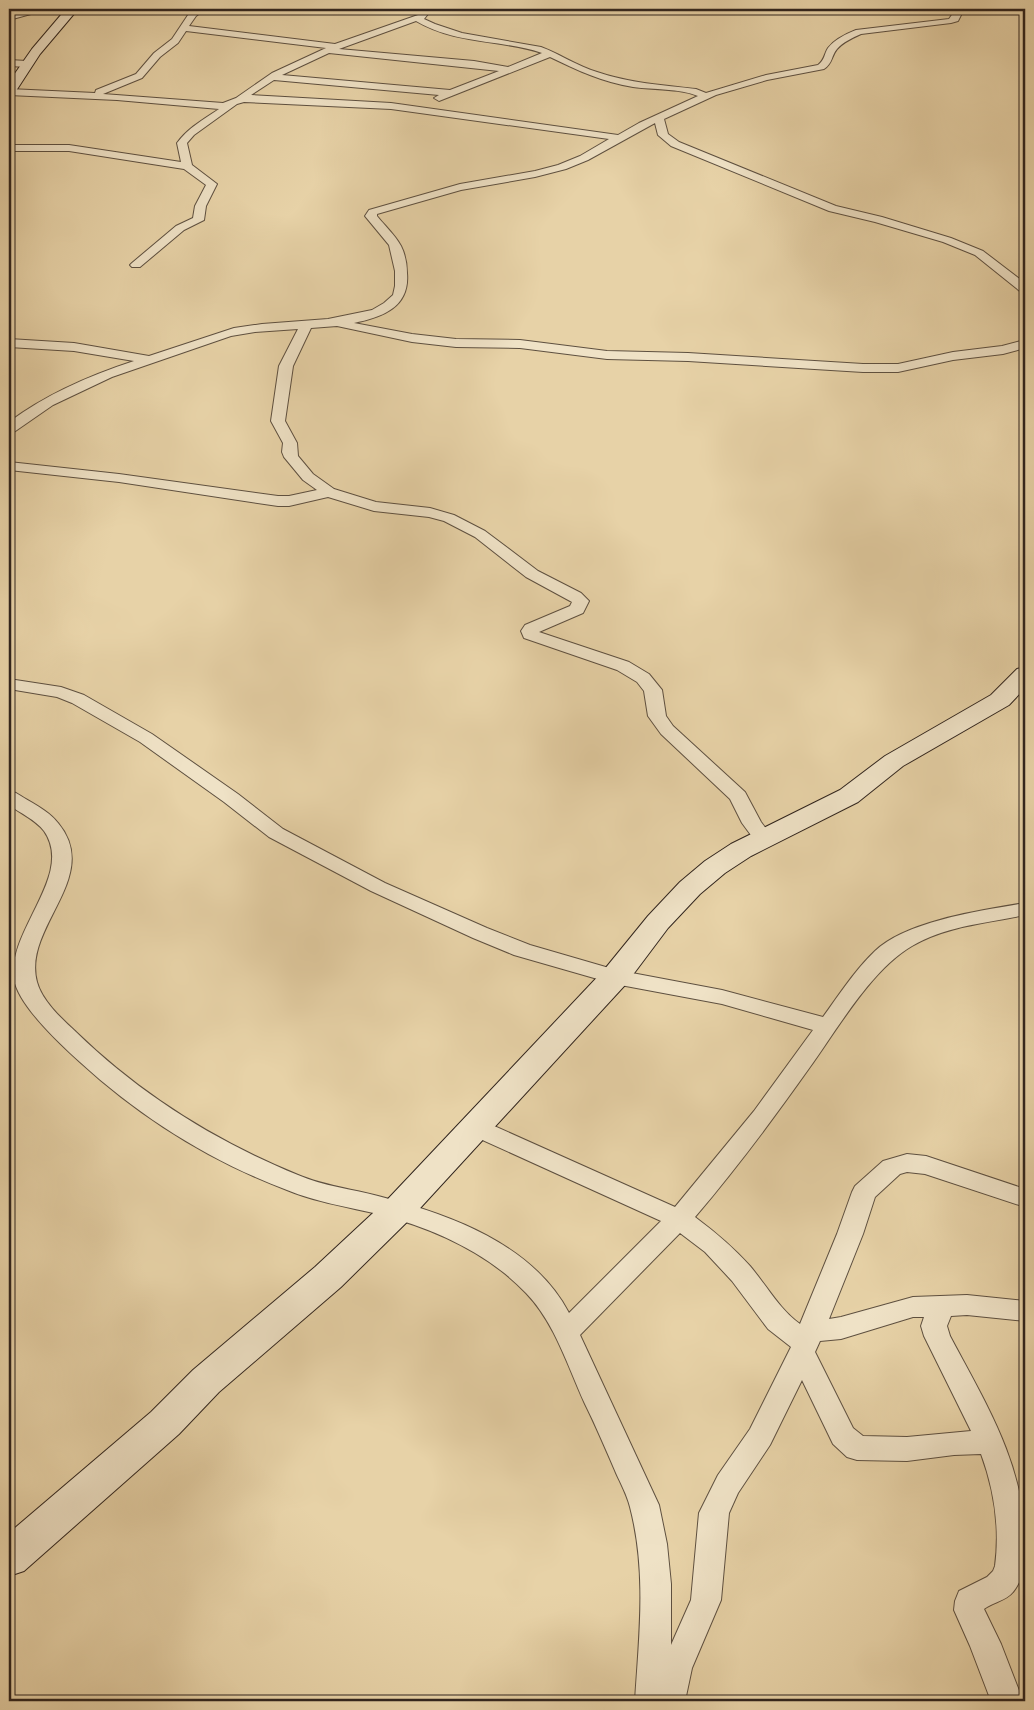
<svg xmlns="http://www.w3.org/2000/svg" width="1034" height="1710" viewBox="0 0 1034 1710" font-family="Alegreya,serif">
  <style>
    .lines { fill: none; stroke-linecap: round; stroke-linejoin: round }
    .street-casing { stroke: #5e5040; stroke-width: 2 }
    .secondary-casing { stroke: #31251e; stroke-width: 2 }
    .street { fill: #efe2c6; fill-rule: evenodd }
    .secondary { fill: #efe2c6; fill-rule: evenodd }
  </style>
  <rect width="100%" height="100%" fill="#e7d2a7"/>
  <filter id="stains"><feTurbulence type="fractalNoise" baseFrequency=".004" numOctaves="4"/><feColorMatrix values="0 0 0 0 .2 0 0 0 0 .09 0 0 0 0 .02 0 0 0 .5 -.17"/></filter>
  <radialGradient id="worn" r=".72"><stop offset=".6" stop-color="#630" stop-opacity="0"/><stop offset="1" stop-color="#630" stop-opacity=".3"/></radialGradient>
  <g class="lines">
    <defs>
      <g id="street">
        <path d="M 36,9 L 49,9 L 9,20 L 9,16 Z"/>
        <path d="M 196,9 L 205,9 L 196,16 L 189,26 L 335,44 L 418,15 L 419,9 L 427,9 L 428,14 L 424,19 L 435,24 L 462,33 L 541,47 C 560,54 577,66 597,72 C 629,83 663,85 696,89 L 706,93 L 766,75 L 818,65 C 825,60 824,54 828,48 C 835,39 846,34 856,30 L 949,19 L 956,9 L 964,9 L 958,21 L 951,23 L 861,34 C 852,38 843,42 837,49 C 831,56 833,63 824,69 L 767,80 L 716,95 L 664,119 L 668,134 L 679,142 L 836,206 L 882,217 L 951,238 L 983,251 L 1025,283 L 1025,293 L 1021,292 L 975,255 L 943,242 L 875,222 L 829,211 L 671,146 L 658,135 L 655,123 L 588,160 L 566,169 L 535,177 L 461,190 L 377,214 L 377,216 C 385,226 395,235 401,246 C 405,254 407,264 407,273 C 410,307 383,317 354,323 L 412,334 L 456,339 L 520,340 L 607,351 L 688,353 L 863,364 L 898,364 L 953,352 L 1002,346 L 1025,340 L 1025,348 L 1003,354 L 953,360 L 898,372 L 863,372 L 688,361 L 607,359 L 520,348 L 456,347 L 412,342 L 337,326 L 311,328 L 293,366 L 285,421 L 297,443 L 298,456 L 313,474 L 334,489 L 376,502 L 430,508 L 454,515 L 485,531 L 538,571 L 581,593 L 589,601 L 583,613 L 539,632 L 629,662 L 649,674 L 662,690 L 666,716 L 673,726 L 745,792 L 761,822 L 773,838 L 770,842 L 763,844 L 756,842 L 742,823 L 730,799 L 661,734 L 648,716 L 644,691 L 637,682 L 617,670 L 524,638 L 521,631 L 525,625 L 570,606 L 572,602 L 526,577 L 475,537 L 444,521 L 429,517 L 374,511 L 328,497 L 289,506 L 278,506 L 119,482 L 9,470 L 9,462 L 119,474 L 278,496 L 289,496 L 317,490 L 303,480 L 284,457 L 282,452 L 283,443 L 271,421 L 279,366 L 298,329 L 255,332 L 231,336 L 112,377 L 53,405 L 14,432 L 9,433 L 9,422 C 47,394 88,376 134,361 L 74,351 L 9,347 L 9,339 L 74,343 L 149,356 L 234,328 L 262,324 L 328,319 L 372,310 L 384,303 L 393,295 L 395,286 L 395,271 L 389,245 L 365,216 L 369,210 L 460,184 L 535,171 L 558,165 L 580,156 L 609,139 L 391,109 L 244,102 L 237,104 L 194,135 L 187,143 L 192,165 L 217,184 L 206,206 L 204,220 L 184,230 L 140,267 L 132,267 L 130,265 L 132,263 L 176,226 L 193,218 L 195,206 L 206,185 L 184,169 L 69,151 L 9,151 L 9,145 L 69,145 L 181,162 L 177,143 C 188,128 204,119 219,109 L 117,100 L 9,95 L 9,89 L 95,93 L 96,90 L 136,74 L 154,53 L 172,39 L 190,12 ZM 416,21 C 457,45 500,39 542,53 L 508,67 L 474,61 L 339,49 ZM 186,31 L 326,48 L 272,73 L 236,98 L 223,103 L 103,94 L 142,78 L 160,57 L 178,43 ZM 329,53 L 499,71 L 450,90 L 282,75 ZM 550,57 C 577,70 602,82 633,87 C 654,90 679,88 698,96 L 639,123 L 618,135 L 391,103 L 251,95 L 274,80 L 439,95 L 434,98 L 439,101 Z"/>
        <path d="M 9,60 L 27,61 L 31,64 L 27,67 L 9,66 Z"/>
        <path d="M 9,679 L 61,687 L 84,695 L 152,734 L 238,794 L 283,829 L 385,883 L 487,928 L 530,945 L 616,970 L 722,990 L 823,1017 C 839,995 855,970 875,951 C 906,921 983,910 1025,903 L 1025,915 C 988,923 945,926 912,946 C 871,970 838,1028 810,1067 C 774,1118 736,1169 695,1217 C 715,1232 733,1247 750,1266 C 767,1286 779,1309 800,1324 L 837,1234 L 852,1192 L 855,1186 L 883,1161 L 907,1154 L 926,1156 L 1025,1189 L 1025,1207 L 925,1174 L 907,1172 L 900,1174 L 875,1197 L 863,1234 L 829,1319 L 841,1317 L 913,1297 L 967,1295 L 1025,1301 L 1025,1321 L 967,1315 L 951,1316 L 947,1326 L 950,1336 C 986,1404 1025,1465 1025,1545 C 1025,1561 1024,1579 1013,1592 C 1006,1601 993,1602 984,1609 L 1001,1644 L 1023,1701 L 991,1701 L 970,1646 L 954,1610 L 955,1601 L 959,1591 L 987,1577 L 993,1571 L 995,1566 C 1000,1529 994,1489 981,1454 L 954,1455 L 907,1461 L 857,1460 L 847,1457 L 833,1444 L 802,1380 L 770,1445 L 738,1493 L 729,1513 L 721,1600 L 692,1668 L 685,1701 L 635,1701 C 639,1636 647,1572 630,1507 C 627,1495 621,1484 616,1473 C 606,1450 596,1426 585,1404 C 568,1367 555,1323 526,1293 C 487,1252 432,1228 378,1214 C 348,1207 316,1202 287,1190 C 210,1161 140,1117 80,1062 C 60,1044 18,1005 14,979 C 7,930 75,875 44,831 C 36,820 20,813 9,805 L 9,791 L 16,793 C 30,802 48,810 58,823 C 103,877 22,927 37,982 C 42,1001 62,1019 76,1032 C 141,1095 215,1141 298,1175 C 323,1186 352,1189 378,1196 C 449,1214 533,1244 569,1313 L 661,1221 L 467,1133 L 463,1127 L 467,1121 L 475,1118 L 483,1121 L 675,1207 L 754,1111 L 813,1030 L 722,1004 L 615,984 L 514,955 L 473,938 L 371,891 L 269,837 L 224,802 L 140,742 L 72,703 L 57,697 L 9,689 ZM 680,1233 L 705,1252 L 732,1281 L 768,1329 L 791,1347 L 750,1429 L 718,1475 L 699,1513 L 691,1600 L 671,1645 L 671,1584 L 667,1544 L 659,1505 L 580,1335 ZM 913,1317 L 924,1317 L 921,1326 L 924,1336 L 971,1431 L 907,1437 L 863,1436 L 853,1428 L 815,1352 L 820,1341 L 841,1339 Z"/>
      </g>
      <g id="secondary">
        <path d="M 66,9 L 78,9 L 40,54 L 14,94 L 9,95 L 9,82 L 32,49 Z"/>
        <path d="M 1025,667 L 1025,688 L 1009,705 L 903,766 L 858,802 L 751,856 L 725,873 L 700,894 L 668,928 L 626,984 L 411,1218 L 341,1287 L 219,1392 L 179,1434 L 24,1571 L 9,1576 L 9,1533 L 151,1412 L 193,1370 L 315,1267 L 387,1200 L 604,970 L 648,916 L 680,882 L 705,861 L 731,844 L 840,790 L 885,756 L 991,695 L 1017,669 Z"/>
      </g>
    </defs>
    <use href="#street" class="street-casing"/>
    <use href="#secondary" class="secondary-casing"/>
    <use href="#street" class="street"/>
    <use href="#secondary" class="secondary"/>
  </g>
  <rect width="1034" height="1710" fill="none" stroke="#e7d2a7" stroke-width="30"/>
  <rect x="10" y="10" width="1014" height="1690" fill="none" stroke="#31251e" stroke-width="2.5"/>
  <rect x="15" y="15" width="1004" height="1680" fill="none" stroke="#31251e"/>
  <rect width="100%" height="100%" filter="url(#stains)"/>
  <rect width="100%" height="100%" fill="url(#worn)"/>
</svg>
